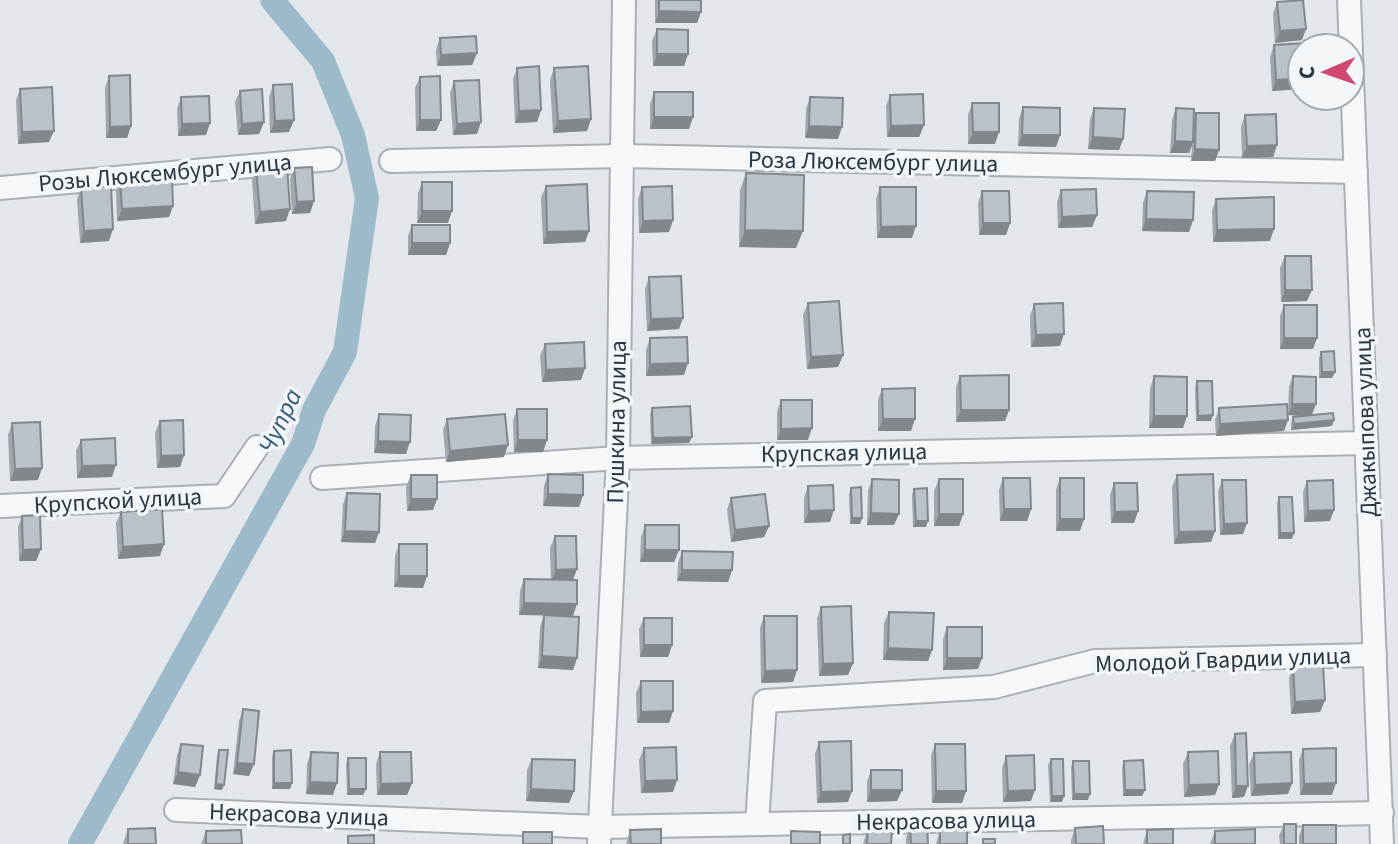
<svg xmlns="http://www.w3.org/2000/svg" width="1398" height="844" viewBox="0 0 1398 844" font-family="'Source Sans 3',sans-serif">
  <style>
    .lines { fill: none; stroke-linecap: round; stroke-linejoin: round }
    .canal { stroke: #9dbacb; stroke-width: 24 }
    .minor-casing { stroke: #a8afb5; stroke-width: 26 }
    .minor { stroke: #f5f7f9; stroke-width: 22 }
    .wall { fill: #a0a6ac }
    .shaded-wall { fill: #82878c }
    .building { fill: #bac1c8; stroke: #82878c; stroke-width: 2 }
    .labels { text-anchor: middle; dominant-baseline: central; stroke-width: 7; stroke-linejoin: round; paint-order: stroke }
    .street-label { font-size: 24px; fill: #2a3743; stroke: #f2f6f8 }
    .water-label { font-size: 26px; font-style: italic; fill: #335c78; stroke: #f2f6f8 }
  </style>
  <rect width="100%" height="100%" fill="#e3e7eb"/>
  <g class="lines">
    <path class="canal" d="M 80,844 L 303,444 L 314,410 L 345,352 L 367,198 L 353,135 L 323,61 L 272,0"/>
    <defs>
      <g id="minor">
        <path d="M 1349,0 L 1382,844"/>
        <path d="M 391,161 L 623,156 L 1356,172"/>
        <path d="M 0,188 L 330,159"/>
        <path d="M 322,478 L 618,458 L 1366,443"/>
        <path d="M 0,506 L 224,496 L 257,447"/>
        <path d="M 176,810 L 600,827 L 1382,813"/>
        <path d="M 757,824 L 765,701 L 994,687 L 1095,661 L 1375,655"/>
        <path d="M 599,844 L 618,458 L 624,0"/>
      </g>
    </defs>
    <use href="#minor" class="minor-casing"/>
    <use href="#minor" class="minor"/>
  </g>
  <g class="wall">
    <path d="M 655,0 L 701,0 L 701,12 L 697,23 L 655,23 Z"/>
    <path d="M 1277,2 L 1302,40 L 1275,43 L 1273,14 Z"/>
    <path d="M 657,29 L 688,54 L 684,66 L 653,66 L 652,41 Z"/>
    <path d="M 440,38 L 477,53 L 472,65 L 437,66 L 436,50 Z"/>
    <path d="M 1274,45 L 1302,48 L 1302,89 L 1272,91 L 1270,57 Z"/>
    <path d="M 517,68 L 541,110 L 537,122 L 515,123 L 513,79 Z"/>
    <path d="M 554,68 L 591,119 L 587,131 L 553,133 L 550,80 Z"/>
    <path d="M 109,76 L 131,126 L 127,138 L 106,138 L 105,88 Z"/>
    <path d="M 420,77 L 441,120 L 436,131 L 416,131 L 415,88 Z"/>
    <path d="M 454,81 L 477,134 L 453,135 L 450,93 Z"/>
    <path d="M 273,85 L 289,132 L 270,133 L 269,97 Z"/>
    <path d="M 20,89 L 49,142 L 18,144 L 16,100 Z"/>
    <path d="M 240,91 L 264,122 L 259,134 L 238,135 L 235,102 Z"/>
    <path d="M 654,92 L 693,117 L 689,129 L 650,129 L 650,104 Z"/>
    <path d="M 890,95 L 924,125 L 919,137 L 887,137 L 886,106 Z"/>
    <path d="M 181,97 L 210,123 L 206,135 L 178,136 L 177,109 Z"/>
    <path d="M 810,97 L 838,139 L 805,138 L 806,109 Z"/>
    <path d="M 972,103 L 995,144 L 968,144 L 968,115 Z"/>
    <path d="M 1023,107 L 1060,135 L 1056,147 L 1018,146 L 1019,119 Z"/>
    <path d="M 1094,108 L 1123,139 L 1119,150 L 1088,149 L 1090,119 Z"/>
    <path d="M 1176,108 L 1194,120 L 1196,113 L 1219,150 L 1215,161 L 1191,161 L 1192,145 L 1189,153 L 1170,153 L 1172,120 Z"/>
    <path d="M 1245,115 L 1277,145 L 1273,157 L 1242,158 L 1241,127 Z"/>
    <path d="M 294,168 L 314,201 L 310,213 L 292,214 L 290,179 Z"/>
    <path d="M 256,169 L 286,221 L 255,224 L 252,180 Z"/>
    <path d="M 746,173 L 796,248 L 739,247 L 740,190 Z"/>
    <path d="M 120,180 L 173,206 L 169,217 L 117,221 L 116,192 Z"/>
    <path d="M 422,182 L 448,223 L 417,223 L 418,193 Z"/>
    <path d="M 546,186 L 589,231 L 585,242 L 543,244 L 541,198 Z"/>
    <path d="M 642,187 L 673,220 L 669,232 L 639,233 L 638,199 Z"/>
    <path d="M 880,187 L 912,238 L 877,238 L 876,199 Z"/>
    <path d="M 81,188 L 109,241 L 80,243 L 77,199 Z"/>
    <path d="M 1061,190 L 1097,215 L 1092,227 L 1058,228 L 1057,202 Z"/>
    <path d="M 982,191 L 1010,223 L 1006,235 L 979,235 L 978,203 Z"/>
    <path d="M 1147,191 L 1193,220 L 1189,232 L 1142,231 L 1143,203 Z"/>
    <path d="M 1216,199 L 1270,241 L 1213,242 L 1212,211 Z"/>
    <path d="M 412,225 L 450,243 L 446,255 L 408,255 L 408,236 Z"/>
    <path d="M 1285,256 L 1307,301 L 1281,302 L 1280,268 Z"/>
    <path d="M 649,277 L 679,329 L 647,331 L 645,289 Z"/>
    <path d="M 808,303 L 843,355 L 838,367 L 807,369 L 803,315 Z"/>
    <path d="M 1034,304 L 1060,346 L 1031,347 L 1030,316 Z"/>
    <path d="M 1284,305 L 1313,349 L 1280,349 L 1280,316 Z"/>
    <path d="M 650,338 L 684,375 L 646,376 L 646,350 Z"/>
    <path d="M 545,344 L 585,368 L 581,380 L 542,382 L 540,356 Z"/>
    <path d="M 1321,352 L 1335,372 L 1332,378 L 1319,378 L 1319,358 Z"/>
    <path d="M 960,376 L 1009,410 L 1005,421 L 956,422 L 956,387 Z"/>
    <path d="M 1154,376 L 1187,416 L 1183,428 L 1149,428 L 1150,388 Z"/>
    <path d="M 1293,376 L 1316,404 L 1312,415 L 1332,426 L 1291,430 L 1291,423 L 1293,417 L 1305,416 L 1288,415 L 1289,387 Z"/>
    <path d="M 1197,381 L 1211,421 L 1196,421 L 1195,387 Z"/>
    <path d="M 882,389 L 911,431 L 878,431 L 878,400 Z"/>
    <path d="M 781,400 L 808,440 L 777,440 L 777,412 Z"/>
    <path d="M 652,408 L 689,443 L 651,444 L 650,414 Z"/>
    <path d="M 1219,408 L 1288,420 L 1284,431 L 1216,436 L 1215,420 Z"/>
    <path d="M 517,409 L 547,440 L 543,452 L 514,452 L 513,421 Z"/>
    <path d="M 379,414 L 406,454 L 374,453 L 375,426 Z"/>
    <path d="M 447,419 L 504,457 L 446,462 L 443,430 Z"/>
    <path d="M 160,421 L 184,455 L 180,467 L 157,468 L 155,433 Z"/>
    <path d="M 12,423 L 38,480 L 10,481 L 8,435 Z"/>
    <path d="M 81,440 L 112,477 L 77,478 L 76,451 Z"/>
    <path d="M 548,474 L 583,495 L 579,507 L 543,506 L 544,486 Z"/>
    <path d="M 411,475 L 437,499 L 433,510 L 407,511 L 406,487 Z"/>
    <path d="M 1177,475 L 1215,531 L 1211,542 L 1174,544 L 1172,487 Z"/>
    <path d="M 1003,478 L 1031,509 L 1027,521 L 1000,521 L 999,490 Z"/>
    <path d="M 1060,478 L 1080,531 L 1056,531 L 1056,490 Z"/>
    <path d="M 872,479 L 894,525 L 867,525 L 868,491 Z"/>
    <path d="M 939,479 L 963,514 L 959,526 L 934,526 L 934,491 Z"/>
    <path d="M 1222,480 L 1243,534 L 1220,535 L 1218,492 Z"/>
    <path d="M 1307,481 L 1330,521 L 1304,522 L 1303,492 Z"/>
    <path d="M 1114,483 L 1138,511 L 1134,523 L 1111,523 L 1110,495 Z"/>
    <path d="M 808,486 L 830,522 L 804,523 L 804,498 Z"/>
    <path d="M 851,488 L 862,518 L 860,524 L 850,524 L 849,494 Z"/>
    <path d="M 914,489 L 926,527 L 913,527 L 912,495 Z"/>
    <path d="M 347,493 L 379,532 L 375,543 L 341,542 L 343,504 Z"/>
    <path d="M 1279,497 L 1292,539 L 1278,539 L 1277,503 Z"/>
    <path d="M 731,498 L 769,526 L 764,537 L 731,542 L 727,510 Z"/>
    <path d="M 121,512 L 160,556 L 118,559 L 116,523 Z"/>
    <path d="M 22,516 L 41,549 L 36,561 L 19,561 L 18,527 Z"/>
    <path d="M 645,525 L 679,550 L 674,562 L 640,562 L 641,537 Z"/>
    <path d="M 555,536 L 577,569 L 573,580 L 573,616 L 546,615 L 577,658 L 573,670 L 538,668 L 540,627 L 544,615 L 519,615 L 520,591 L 524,579 L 551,580 L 550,548 Z"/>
    <path d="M 399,544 L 427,576 L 423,588 L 394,587 L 395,556 Z"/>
    <path d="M 682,551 L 732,570 L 728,582 L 677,581 L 678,563 Z"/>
    <path d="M 821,607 L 853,663 L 848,675 L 819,676 L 817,619 Z"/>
    <path d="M 889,612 L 932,650 L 928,661 L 883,660 L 884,623 Z"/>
    <path d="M 764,616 L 797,670 L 793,682 L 761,683 L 760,628 Z"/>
    <path d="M 644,618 L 672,645 L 668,657 L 640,657 L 639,629 Z"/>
    <path d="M 947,627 L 982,658 L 978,669 L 943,670 L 943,639 Z"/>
    <path d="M 1293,666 L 1325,700 L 1320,712 L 1291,714 L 1289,678 Z"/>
    <path d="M 641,681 L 673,711 L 669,723 L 637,723 L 636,693 Z"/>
    <path d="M 243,709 L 249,776 L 233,774 L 239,721 Z"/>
    <path d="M 1235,734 L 1244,797 L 1232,798 L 1230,746 Z"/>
    <path d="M 819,742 L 848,802 L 817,803 L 815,754 Z"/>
    <path d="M 181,744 L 200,775 L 195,787 L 173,784 L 177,755 Z"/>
    <path d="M 935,744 L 966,791 L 962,803 L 932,803 L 931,756 Z"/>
    <path d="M 644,748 L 673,792 L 641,793 L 639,760 Z"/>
    <path d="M 1303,749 L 1332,795 L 1300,795 L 1299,760 Z"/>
    <path d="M 219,750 L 222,790 L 214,789 L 217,756 Z"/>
    <path d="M 274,751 L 292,783 L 290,789 L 272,789 L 272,756 Z"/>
    <path d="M 311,752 L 333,795 L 306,794 L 307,764 Z"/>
    <path d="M 380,752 L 412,783 L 407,795 L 377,795 L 376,764 Z"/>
    <path d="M 1188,752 L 1219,784 L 1215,795 L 1184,797 L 1183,764 Z"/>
    <path d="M 1254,753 L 1292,783 L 1288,794 L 1251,796 L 1249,765 Z"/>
    <path d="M 1006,756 L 1031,801 L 1003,802 L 1002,768 Z"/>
    <path d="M 348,758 L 366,789 L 363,795 L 347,795 L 346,764 Z"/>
    <path d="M 532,759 L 574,791 L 569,803 L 526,801 L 527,770 Z"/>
    <path d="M 1051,759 L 1062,802 L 1050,802 L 1048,765 Z"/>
    <path d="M 1073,761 L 1088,800 L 1072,800 L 1071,767 Z"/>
    <path d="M 1124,761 L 1145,790 L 1142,796 L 1123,796 L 1122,767 Z"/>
    <path d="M 871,770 L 902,790 L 897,801 L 867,802 L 867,782 Z"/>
    <path d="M 1284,824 L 1296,844 L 1280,844 L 1279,836 Z"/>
    <path d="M 1303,825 L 1336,844 L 1299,844 L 1299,836 Z"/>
    <path d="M 910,827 L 928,844 L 906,844 L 906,839 Z"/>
    <path d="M 868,828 L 891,844 L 863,844 Z"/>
    <path d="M 1075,828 L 1104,844 L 1071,844 L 1071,840 Z"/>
    <path d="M 128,829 L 156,844 L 123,844 Z"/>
    <path d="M 630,830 L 661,844 L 626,844 Z"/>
    <path d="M 940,830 L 967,844 L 936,844 Z"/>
    <path d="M 1147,830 L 1173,844 L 1143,844 Z"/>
    <path d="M 206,831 L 242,844 L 201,844 Z"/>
    <path d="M 1215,831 L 1255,844 L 1210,844 Z"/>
  </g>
  <g class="shaded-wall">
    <path d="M 659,11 L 701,12 L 697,23 L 655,23 Z"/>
    <path d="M 1306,29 L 1302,40 L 1275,43 L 1280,31 Z"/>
    <path d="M 477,53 L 472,65 L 437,66 L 441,55 Z"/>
    <path d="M 657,54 L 688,54 L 684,66 L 653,66 Z"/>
    <path d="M 1302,78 L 1302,89 L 1272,91 L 1276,80 Z"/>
    <path d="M 541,110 L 537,122 L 515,123 L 519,111 Z"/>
    <path d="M 654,117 L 693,117 L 689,129 L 650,129 Z"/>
    <path d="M 591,119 L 587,131 L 553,133 L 558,121 Z"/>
    <path d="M 294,120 L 289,132 L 270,133 L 275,121 Z"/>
    <path d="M 420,120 L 441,120 L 436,131 L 416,131 Z"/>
    <path d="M 264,122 L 259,134 L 238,135 L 242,124 Z"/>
    <path d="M 481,122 L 477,134 L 453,135 L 457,124 Z"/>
    <path d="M 210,123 L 206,135 L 178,136 L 182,124 Z"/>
    <path d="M 924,125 L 919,137 L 887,137 L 891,126 Z"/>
    <path d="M 131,126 L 127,138 L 106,138 L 110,127 Z"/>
    <path d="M 809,126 L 842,127 L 838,139 L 805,138 Z"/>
    <path d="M 54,131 L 49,142 L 18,144 L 22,132 Z"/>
    <path d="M 973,132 L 999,132 L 995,144 L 968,144 Z"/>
    <path d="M 1022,135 L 1060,135 L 1056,147 L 1018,146 Z"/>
    <path d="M 1093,137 L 1123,139 L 1119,150 L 1088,149 Z"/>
    <path d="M 1175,141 L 1193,142 L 1189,153 L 1170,153 Z"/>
    <path d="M 1277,145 L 1273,157 L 1242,158 L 1247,146 Z"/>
    <path d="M 1195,149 L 1219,150 L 1215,161 L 1191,161 Z"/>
    <path d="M 314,201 L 310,213 L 292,214 L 297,202 Z"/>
    <path d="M 173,206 L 169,217 L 117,221 L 122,209 Z"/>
    <path d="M 290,209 L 286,221 L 255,224 L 260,212 Z"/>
    <path d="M 422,211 L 452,211 L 448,223 L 417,223 Z"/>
    <path d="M 1097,215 L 1092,227 L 1058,228 L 1062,217 Z"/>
    <path d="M 1146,219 L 1193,220 L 1189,232 L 1142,231 Z"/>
    <path d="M 673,220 L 669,232 L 639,233 L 643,221 Z"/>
    <path d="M 983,223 L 1010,223 L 1006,235 L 979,235 Z"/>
    <path d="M 916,226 L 912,238 L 877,238 L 881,227 Z"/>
    <path d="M 113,229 L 109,241 L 80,243 L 84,231 Z"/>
    <path d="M 1274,229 L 1270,241 L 1213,242 L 1217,230 Z"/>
    <path d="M 745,230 L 803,231 L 796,248 L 739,247 Z"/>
    <path d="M 589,231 L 585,242 L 543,244 L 547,232 Z"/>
    <path d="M 412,243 L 450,243 L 446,255 L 408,255 Z"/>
    <path d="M 1285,290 L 1312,290 L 1307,301 L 1281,302 Z"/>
    <path d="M 683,318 L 679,329 L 647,331 L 651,319 Z"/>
    <path d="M 1064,334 L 1060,346 L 1031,347 L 1036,335 Z"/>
    <path d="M 1284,338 L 1317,338 L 1313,349 L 1280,349 Z"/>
    <path d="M 843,355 L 838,367 L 807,369 L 811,357 Z"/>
    <path d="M 688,363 L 684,375 L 646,376 L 650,364 Z"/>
    <path d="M 585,368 L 581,380 L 542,382 L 546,370 Z"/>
    <path d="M 1322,372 L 1335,372 L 1332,378 L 1319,378 Z"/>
    <path d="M 1292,404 L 1316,404 L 1311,416 L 1288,415 Z"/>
    <path d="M 961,410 L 1009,410 L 1005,421 L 956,422 Z"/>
    <path d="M 1213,415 L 1211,421 L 1196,421 L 1198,416 Z"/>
    <path d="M 1154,416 L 1187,416 L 1183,428 L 1149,428 Z"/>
    <path d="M 883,419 L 915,419 L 911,431 L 878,431 Z"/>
    <path d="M 1288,420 L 1284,431 L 1216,436 L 1220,424 Z"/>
    <path d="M 1334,420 L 1332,426 L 1291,430 L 1294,424 Z"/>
    <path d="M 812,428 L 808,440 L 777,440 L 781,429 Z"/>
    <path d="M 692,437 L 689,443 L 651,444 L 653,438 Z"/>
    <path d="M 518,440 L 547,440 L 543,452 L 514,452 Z"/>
    <path d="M 378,441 L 410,442 L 406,454 L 374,453 Z"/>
    <path d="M 508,445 L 504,457 L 446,462 L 450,451 Z"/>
    <path d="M 184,455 L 180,467 L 157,468 L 161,456 Z"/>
    <path d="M 116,465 L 112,477 L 77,478 L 82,466 Z"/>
    <path d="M 42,468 L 38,480 L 10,481 L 15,469 Z"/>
    <path d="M 548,494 L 583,495 L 579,507 L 543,506 Z"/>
    <path d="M 411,499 L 437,499 L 433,510 L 407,511 Z"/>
    <path d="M 1004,509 L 1031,509 L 1027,521 L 1000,521 Z"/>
    <path d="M 834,510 L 830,522 L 804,523 L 809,511 Z"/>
    <path d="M 1334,510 L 1330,521 L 1304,522 L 1308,511 Z"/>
    <path d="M 1138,511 L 1134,523 L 1111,523 L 1115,512 Z"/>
    <path d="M 871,513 L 899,514 L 894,525 L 867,525 Z"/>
    <path d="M 939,514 L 963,514 L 959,526 L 934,526 Z"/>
    <path d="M 852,518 L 862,518 L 860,524 L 850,524 Z"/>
    <path d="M 1060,519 L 1084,519 L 1080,531 L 1056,531 Z"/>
    <path d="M 916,521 L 928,521 L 926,527 L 913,527 Z"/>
    <path d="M 1247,523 L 1243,534 L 1220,535 L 1224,524 Z"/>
    <path d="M 769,526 L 764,537 L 731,542 L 735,530 Z"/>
    <path d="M 345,531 L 379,532 L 375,543 L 341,542 Z"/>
    <path d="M 1215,531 L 1211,542 L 1174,544 L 1179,532 Z"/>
    <path d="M 1280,533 L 1294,533 L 1292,539 L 1278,539 Z"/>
    <path d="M 164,544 L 160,556 L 118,559 L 123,547 Z"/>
    <path d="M 41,549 L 36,561 L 19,561 L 23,550 Z"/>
    <path d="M 645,550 L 679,550 L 674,562 L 640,562 Z"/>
    <path d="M 577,569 L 572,581 L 551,581 L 556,570 Z"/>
    <path d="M 682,570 L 732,570 L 728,582 L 677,581 Z"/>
    <path d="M 399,576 L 427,576 L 423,588 L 394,587 Z"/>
    <path d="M 524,603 L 577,604 L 573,616 L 519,615 Z"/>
    <path d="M 644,645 L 672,645 L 668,657 L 640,657 Z"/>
    <path d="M 888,648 L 932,650 L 928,661 L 883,660 Z"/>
    <path d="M 542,656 L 577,658 L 573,670 L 538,668 Z"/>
    <path d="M 947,658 L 982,658 L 978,669 L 943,670 Z"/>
    <path d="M 853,663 L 848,675 L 819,676 L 823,664 Z"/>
    <path d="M 797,670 L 793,682 L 761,683 L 765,671 Z"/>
    <path d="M 1325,700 L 1320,712 L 1291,714 L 1295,702 Z"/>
    <path d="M 673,711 L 669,723 L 637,723 L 641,712 Z"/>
    <path d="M 237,763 L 254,764 L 249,776 L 233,774 Z"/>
    <path d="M 178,772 L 200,775 L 195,787 L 173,784 Z"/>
    <path d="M 677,780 L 673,792 L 641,793 L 645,781 Z"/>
    <path d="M 310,782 L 337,783 L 333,795 L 306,794 Z"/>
    <path d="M 274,783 L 292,783 L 290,789 L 272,789 Z"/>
    <path d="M 412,783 L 407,795 L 377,795 L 381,784 Z"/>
    <path d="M 1292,783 L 1288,794 L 1251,796 L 1255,785 Z"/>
    <path d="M 1336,783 L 1332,795 L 1300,795 L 1304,784 Z"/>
    <path d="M 216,784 L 224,785 L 222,790 L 214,789 Z"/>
    <path d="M 1219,784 L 1215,795 L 1184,797 L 1189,785 Z"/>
    <path d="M 1236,786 L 1248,786 L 1244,797 L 1232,798 Z"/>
    <path d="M 349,789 L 366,789 L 363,795 L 347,795 Z"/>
    <path d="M 531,789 L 574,791 L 569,803 L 526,801 Z"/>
    <path d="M 871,790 L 902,790 L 897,801 L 867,802 Z"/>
    <path d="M 1035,790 L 1031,801 L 1003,802 L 1008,791 Z"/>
    <path d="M 1125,790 L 1145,790 L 1142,796 L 1123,796 Z"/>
    <path d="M 852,791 L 848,802 L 817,803 L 821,792 Z"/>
    <path d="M 936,791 L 966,791 L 962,803 L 932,803 Z"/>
    <path d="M 1074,794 L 1090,794 L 1088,800 L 1072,800 Z"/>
    <path d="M 1052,796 L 1064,796 L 1062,802 L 1050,802 Z"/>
  </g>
  <g class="building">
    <path d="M 659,0 L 701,0 L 701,12 L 659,11 Z"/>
    <path d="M 1303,0 L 1306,29 L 1280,31 L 1277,2 Z"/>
    <path d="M 657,29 L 688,30 L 688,54 L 657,54 Z"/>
    <path d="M 476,36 L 477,53 L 441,55 L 440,38 Z"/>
    <path d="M 1304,43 L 1305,48 L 1302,48 L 1302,78 L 1276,80 L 1274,45 Z"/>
    <path d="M 539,66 L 541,110 L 519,111 L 517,68 Z"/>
    <path d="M 588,66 L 591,119 L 558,121 L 554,68 Z"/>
    <path d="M 130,75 L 131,126 L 110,127 L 109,76 Z"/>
    <path d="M 440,76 L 441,120 L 420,120 L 420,77 Z"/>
    <path d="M 479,80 L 481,122 L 457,124 L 454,81 Z"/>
    <path d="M 292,84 L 294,120 L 275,121 L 273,85 Z"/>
    <path d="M 52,87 L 54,131 L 22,132 L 20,89 Z"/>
    <path d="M 262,89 L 264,122 L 242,124 L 240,91 Z"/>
    <rect x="654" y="92" width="39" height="25"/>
    <path d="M 923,94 L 924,125 L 891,126 L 890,95 Z"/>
    <path d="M 209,96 L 210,123 L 182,124 L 181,97 Z"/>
    <path d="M 810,97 L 843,98 L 842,127 L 809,126 Z"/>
    <path d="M 972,103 L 999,103 L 999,132 L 973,132 Z"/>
    <path d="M 1023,107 L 1060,108 L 1060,135 L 1022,135 Z"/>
    <path d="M 1094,108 L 1125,109 L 1123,139 L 1093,137 Z"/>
    <path d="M 1176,108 L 1194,109 L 1193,142 L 1175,141 Z"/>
    <path d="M 1196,113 L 1219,113 L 1219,150 L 1195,149 Z"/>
    <path d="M 1276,114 L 1277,145 L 1247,146 L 1245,115 Z"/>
    <path d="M 287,166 L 290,209 L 260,212 L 256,169 Z"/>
    <path d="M 312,167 L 314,201 L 297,202 L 294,168 Z"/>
    <path d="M 746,173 L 804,175 L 803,231 L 745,230 Z"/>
    <path d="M 172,177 L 173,206 L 122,209 L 120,180 Z"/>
    <rect x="422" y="182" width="30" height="29"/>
    <path d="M 587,184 L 589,231 L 547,232 L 546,186 Z"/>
    <path d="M 111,186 L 113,229 L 84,231 L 81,188 Z"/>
    <path d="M 672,186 L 673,220 L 643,221 L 642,187 Z"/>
    <path d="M 880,187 L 916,187 L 916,226 L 881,227 Z"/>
    <path d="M 1096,189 L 1097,215 L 1062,217 L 1061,190 Z"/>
    <path d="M 982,191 L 1009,191 L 1010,223 L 983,223 Z"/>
    <path d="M 1147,191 L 1194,192 L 1193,220 L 1146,219 Z"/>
    <path d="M 1274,197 L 1274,229 L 1217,230 L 1216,199 Z"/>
    <rect x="412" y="225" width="38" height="18"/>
    <path d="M 1285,256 L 1311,256 L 1312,290 L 1285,290 Z"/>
    <path d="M 681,276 L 683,318 L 651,319 L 649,277 Z"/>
    <path d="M 839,301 L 843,355 L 811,357 L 808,303 Z"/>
    <path d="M 1063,303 L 1064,334 L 1036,335 L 1034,304 Z"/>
    <rect x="1284" y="305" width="33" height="33"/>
    <path d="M 687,337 L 688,363 L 650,364 L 650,338 Z"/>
    <path d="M 584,342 L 585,368 L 546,370 L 545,344 Z"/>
    <path d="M 1334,351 L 1335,372 L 1322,372 L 1321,352 Z"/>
    <path d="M 1009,375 L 1009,410 L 961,410 L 960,376 Z"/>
    <path d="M 1154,376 L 1187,377 L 1187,416 L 1154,416 Z"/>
    <path d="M 1293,376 L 1316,377 L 1316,404 L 1292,404 Z"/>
    <path d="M 1197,381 L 1212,381 L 1213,415 L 1198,416 Z"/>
    <path d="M 915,388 L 915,419 L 883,419 L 882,389 Z"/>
    <path d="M 781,400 L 812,400 L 812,428 L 781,429 Z"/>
    <path d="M 1287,404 L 1288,420 L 1220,424 L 1219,408 Z"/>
    <path d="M 690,406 L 692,437 L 653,438 L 652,408 Z"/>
    <path d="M 517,409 L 547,409 L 547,440 L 518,440 Z"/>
    <path d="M 1333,413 L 1334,420 L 1294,424 L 1293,417 Z"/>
    <path d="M 379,414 L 411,415 L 410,442 L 378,441 Z"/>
    <path d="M 505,414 L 508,445 L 450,451 L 447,419 Z"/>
    <path d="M 183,420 L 184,455 L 161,456 L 160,421 Z"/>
    <path d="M 40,422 L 42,468 L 15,469 L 12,423 Z"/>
    <path d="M 115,438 L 116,465 L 82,466 L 81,440 Z"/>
    <path d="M 548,474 L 583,475 L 583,495 L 548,494 Z"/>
    <path d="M 1213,474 L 1215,531 L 1179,532 L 1177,475 Z"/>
    <rect x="411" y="475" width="26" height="24"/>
    <path d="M 1003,478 L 1030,478 L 1031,509 L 1004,509 Z"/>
    <rect x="1060" y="478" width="24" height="41"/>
    <path d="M 872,479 L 899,480 L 899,514 L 871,513 Z"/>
    <rect x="939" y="479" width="24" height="35"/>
    <path d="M 1222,480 L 1246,480 L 1247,523 L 1224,524 Z"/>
    <path d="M 1333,480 L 1334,510 L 1308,511 L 1307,481 Z"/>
    <path d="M 1114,483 L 1137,483 L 1138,511 L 1115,512 Z"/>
    <path d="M 833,485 L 834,510 L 809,511 L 808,486 Z"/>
    <path d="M 861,487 L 862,518 L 852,518 L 851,488 Z"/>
    <path d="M 927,488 L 928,521 L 916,521 L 914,489 Z"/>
    <path d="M 347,493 L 380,494 L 379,532 L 345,531 Z"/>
    <path d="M 765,494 L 769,526 L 735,530 L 731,498 Z"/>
    <path d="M 1279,497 L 1292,497 L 1294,533 L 1280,533 Z"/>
    <path d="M 162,509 L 164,544 L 123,547 L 121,512 Z"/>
    <path d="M 40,515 L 41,549 L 23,550 L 22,516 Z"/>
    <rect x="645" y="525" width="34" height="25"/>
    <path d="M 555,536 L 576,536 L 577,569 L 556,570 Z"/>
    <rect x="399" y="544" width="28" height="32"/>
    <path d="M 682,551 L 733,552 L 732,570 L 682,570 Z"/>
    <path d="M 524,579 L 577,580 L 577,604 L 524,603 Z"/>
    <path d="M 851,606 L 853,663 L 823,664 L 821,607 Z"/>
    <path d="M 889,612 L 934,613 L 932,650 L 888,648 Z"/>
    <path d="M 544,615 L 579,617 L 577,658 L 542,656 Z"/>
    <path d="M 764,616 L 797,616 L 797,670 L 765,671 Z"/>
    <rect x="644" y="618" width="28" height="27"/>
    <rect x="947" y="627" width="35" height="31"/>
    <path d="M 1323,665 L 1325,700 L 1295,702 L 1293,666 Z"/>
    <path d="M 641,681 L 673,681 L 673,711 L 641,712 Z"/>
    <path d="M 243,709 L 259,711 L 254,764 L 237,763 Z"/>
    <path d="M 1246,733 L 1248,786 L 1236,786 L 1235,734 Z"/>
    <path d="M 851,741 L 852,791 L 821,792 L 819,742 Z"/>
    <path d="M 181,744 L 203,746 L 200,775 L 178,772 Z"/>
    <path d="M 935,744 L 965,744 L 966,791 L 936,791 Z"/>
    <path d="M 676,747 L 677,780 L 645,781 L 644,748 Z"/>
    <path d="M 1336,748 L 1336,783 L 1304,784 L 1303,749 Z"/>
    <path d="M 219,750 L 228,750 L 224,785 L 216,784 Z"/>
    <path d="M 291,750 L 292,783 L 274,783 L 274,751 Z"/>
    <path d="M 1218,751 L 1219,784 L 1189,785 L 1188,752 Z"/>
    <path d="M 311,752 L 338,753 L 337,783 L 310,782 Z"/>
    <path d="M 380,752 L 411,752 L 412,783 L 381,784 Z"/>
    <path d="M 1291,752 L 1292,783 L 1255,785 L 1254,753 Z"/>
    <path d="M 1034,755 L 1035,790 L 1008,791 L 1006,756 Z"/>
    <path d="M 348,758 L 366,758 L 366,789 L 349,789 Z"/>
    <path d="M 532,759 L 575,760 L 574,791 L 531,789 Z"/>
    <path d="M 1051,759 L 1063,759 L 1064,796 L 1052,796 Z"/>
    <path d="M 1143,760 L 1145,790 L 1125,790 L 1124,761 Z"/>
    <path d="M 1073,761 L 1089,761 L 1090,794 L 1074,794 Z"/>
    <rect x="871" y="770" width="31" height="20"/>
    <rect x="1284" y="824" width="12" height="20"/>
    <rect x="1303" y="825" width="33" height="19"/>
    <path d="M 1103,826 L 1104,844 L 1076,844 L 1075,828 Z"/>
    <path d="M 910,827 L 927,827 L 928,844 L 911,844 Z"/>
    <path d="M 155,828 L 156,844 L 128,844 L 128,829 Z"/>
    <path d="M 868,828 L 892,829 L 891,844 L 867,844 Z"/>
    <path d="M 661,829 L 661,844 L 631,844 L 630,830 Z"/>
    <path d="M 1173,829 L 1173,844 L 1147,844 L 1147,830 Z"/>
    <path d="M 1255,829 L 1255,844 L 1215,844 L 1215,831 Z"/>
    <path d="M 241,830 L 242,844 L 206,844 L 206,831 Z"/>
    <rect x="940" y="830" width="27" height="14"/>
    <path d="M 791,831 L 820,832 L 820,844 L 791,844 Z"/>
    <rect x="523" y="832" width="29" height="12"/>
    <path d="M 850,834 L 850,844 L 843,844 L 843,835 Z"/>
    <path d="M 374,835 L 374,844 L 348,844 L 348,836 Z"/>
    <rect x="983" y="839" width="12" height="5"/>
  </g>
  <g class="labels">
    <g class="street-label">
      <text transform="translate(873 162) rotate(1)">Роза Люксембург улица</text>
      <text transform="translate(165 173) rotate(-5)">Розы Люксембург улица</text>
      <text transform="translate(617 422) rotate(-89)">Пушкина улица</text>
      <text transform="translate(1366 422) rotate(-92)">Джакыпова улица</text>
      <text transform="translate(844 453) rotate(-1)">Крупская улица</text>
      <text transform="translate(118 501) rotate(-3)">Крупской улица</text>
      <text transform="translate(1223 660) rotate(-2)">Молодой Гвардии улица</text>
      <text transform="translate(299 815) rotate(2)">Некрасова улица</text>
      <text transform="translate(946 821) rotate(-1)">Некрасова улица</text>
    </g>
    <g class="water-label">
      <text transform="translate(280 421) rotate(-65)">Чупра</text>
    </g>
  </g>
  <g transform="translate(1326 72) rotate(268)"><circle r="38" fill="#f2f6f8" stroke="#a2aab0" stroke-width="2"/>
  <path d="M0-6L14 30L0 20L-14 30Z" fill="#d0476f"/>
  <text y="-12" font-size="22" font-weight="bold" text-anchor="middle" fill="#2a3743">С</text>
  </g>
</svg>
